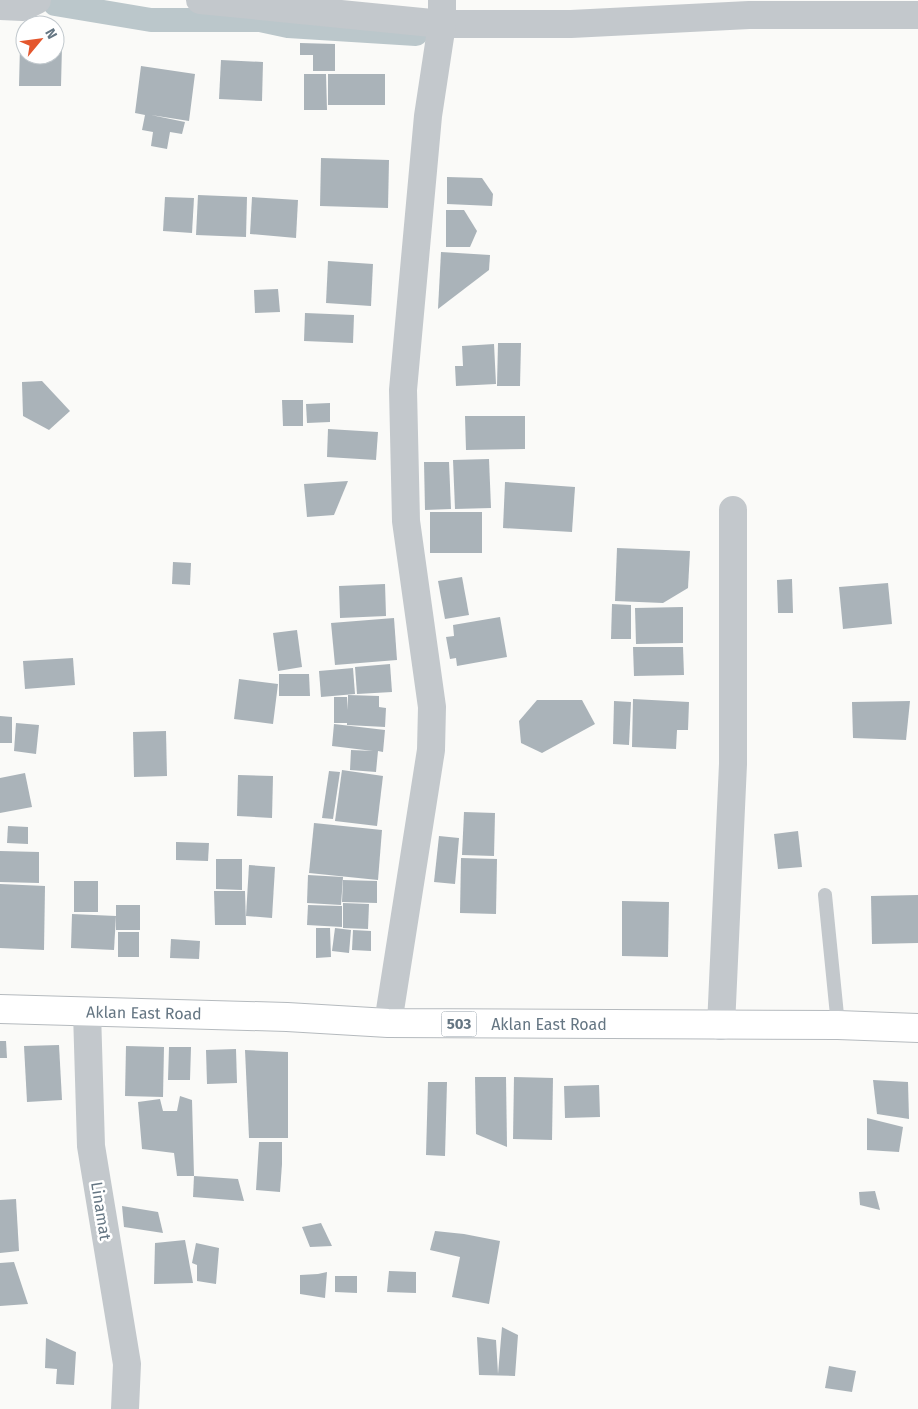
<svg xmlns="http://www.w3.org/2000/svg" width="918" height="1409" viewBox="0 0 918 1409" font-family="'Fira Sans',sans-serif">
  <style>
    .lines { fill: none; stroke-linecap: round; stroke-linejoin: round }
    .canal { stroke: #bbc7cb; stroke-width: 24 }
    .building { fill: #aab3b9 }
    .primary-casing { stroke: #b5babe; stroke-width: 30 }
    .service { stroke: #c3c8cc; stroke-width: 14 }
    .minor { stroke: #c3c8cc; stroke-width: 28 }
    .primary { stroke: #fff; stroke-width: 28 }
    .labels { text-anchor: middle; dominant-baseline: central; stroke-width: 5; stroke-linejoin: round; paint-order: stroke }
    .shield { fill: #fff; stroke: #939fa8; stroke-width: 1 }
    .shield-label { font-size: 15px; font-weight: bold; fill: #657683 }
    .street-label { font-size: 16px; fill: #657683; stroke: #fff }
  </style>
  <rect width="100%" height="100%" fill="#fafaf8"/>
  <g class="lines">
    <path class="canal" d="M 55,4 L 151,20 L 260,20 L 288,26 L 416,34"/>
  </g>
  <g class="building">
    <path d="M 300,43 L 335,44 L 335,71 L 313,71 L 313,55 L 300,55 Z"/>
    <path d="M 20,46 L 25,46 L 25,55 L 55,55 L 55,46 L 62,46 L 61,86 L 19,86 Z"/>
    <path d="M 221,60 L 263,62 L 262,101 L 219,99 Z"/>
    <path d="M 141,66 L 195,74 L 189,121 L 151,115 L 185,122 L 182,134 L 170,132 L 167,149 L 151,146 L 153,132 L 142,130 L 145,115 L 135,113 Z"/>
    <path d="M 304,74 L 326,74 L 327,110 L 304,110 Z"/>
    <rect x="328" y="74" width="57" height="31"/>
    <path d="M 321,158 L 389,160 L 388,208 L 320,206 Z"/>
    <path d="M 447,177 L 482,178 L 493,194 L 492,206 L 447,204 Z"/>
    <path d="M 198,195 L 247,197 L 246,237 L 196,235 Z"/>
    <path d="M 165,197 L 194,198 L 192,233 L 163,231 Z"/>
    <path d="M 252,197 L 298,200 L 296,238 L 250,234 Z"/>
    <path d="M 446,210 L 464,210 L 477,231 L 470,247 L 446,247 Z"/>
    <path d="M 441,252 L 490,255 L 489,270 L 438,309 Z"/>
    <path d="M 328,261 L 373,264 L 371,306 L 326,303 Z"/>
    <path d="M 278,289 L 280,312 L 255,313 L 254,290 Z"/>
    <path d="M 305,313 L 354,315 L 353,343 L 304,341 Z"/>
    <path d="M 498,343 L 521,343 L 520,386 L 497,386 Z"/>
    <path d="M 494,344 L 496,384 L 456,386 L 455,366 L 463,366 L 462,346 Z"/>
    <path d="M 42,381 L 70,411 L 49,430 L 23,416 L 22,382 Z"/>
    <path d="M 282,400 L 303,400 L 303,426 L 283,426 Z"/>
    <path d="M 330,403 L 330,422 L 307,423 L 306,404 Z"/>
    <path d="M 465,416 L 525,416 L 525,449 L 466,450 Z"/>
    <path d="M 328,429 L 378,432 L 376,460 L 327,457 Z"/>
    <path d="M 489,459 L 491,508 L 455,509 L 453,460 Z"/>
    <path d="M 424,462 L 449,462 L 451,509 L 425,510 Z"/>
    <path d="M 348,481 L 334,515 L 307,517 L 304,484 Z"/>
    <path d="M 505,482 L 575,487 L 572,532 L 503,528 Z"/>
    <rect x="430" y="512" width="52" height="41"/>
    <path d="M 617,548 L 690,551 L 688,588 L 663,603 L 615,601 Z"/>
    <path d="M 173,562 L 191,563 L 190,585 L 172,584 Z"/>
    <path d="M 462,577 L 469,615 L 445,619 L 438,581 Z"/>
    <path d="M 792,579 L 793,613 L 778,613 L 777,580 Z"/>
    <path d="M 888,583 L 892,624 L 843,629 L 839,587 Z"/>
    <path d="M 385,584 L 386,616 L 340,618 L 339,586 Z"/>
    <path d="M 612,604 L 631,605 L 631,639 L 611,639 Z"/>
    <path d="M 683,607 L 683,643 L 636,644 L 635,608 Z"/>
    <path d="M 500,617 L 507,657 L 457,666 L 456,658 L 450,659 L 446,637 L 454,636 L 453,625 Z"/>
    <path d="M 394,618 L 397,660 L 335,665 L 331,623 Z"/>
    <path d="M 297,630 L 302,667 L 278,671 L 273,633 Z"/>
    <path d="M 633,647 L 683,647 L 684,675 L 634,676 Z"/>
    <path d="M 73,658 L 75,685 L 25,689 L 23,661 Z"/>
    <path d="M 390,664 L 392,692 L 357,694 L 355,667 Z"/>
    <path d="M 353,668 L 355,694 L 321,697 L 319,671 Z"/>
    <path d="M 279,674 L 309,674 L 310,696 L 279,696 Z"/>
    <path d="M 239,679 L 278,684 L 273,724 L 234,719 Z"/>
    <path d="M 348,695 L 379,696 L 379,707 L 386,708 L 385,727 L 347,725 L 347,723 L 334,723 L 334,697 L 347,697 L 348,710 Z"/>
    <path d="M 633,699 L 689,702 L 688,730 L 677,730 L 676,749 L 632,747 Z"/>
    <path d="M 537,700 L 582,700 L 595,724 L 542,753 L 521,743 L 519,721 Z"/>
    <path d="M 614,701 L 631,702 L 629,745 L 613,744 Z"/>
    <path d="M 910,701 L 906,740 L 853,738 L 852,702 Z"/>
    <path d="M 0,716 L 12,717 L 12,743 L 0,743 Z"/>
    <path d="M 16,723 L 39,725 L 36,754 L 14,751 Z"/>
    <path d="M 334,724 L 385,730 L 383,752 L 378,751 L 376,772 L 350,770 L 351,750 L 373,751 L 332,746 Z"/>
    <path d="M 166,731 L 167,776 L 134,777 L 133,732 Z"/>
    <path d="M 342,770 L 383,776 L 377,826 L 335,821 Z"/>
    <path d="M 329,771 L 340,772 L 333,819 L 322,818 Z"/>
    <path d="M 25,773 L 32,807 L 0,813 L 0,778 Z"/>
    <path d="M 238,775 L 273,776 L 272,818 L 237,816 Z"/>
    <path d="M 464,812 L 495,813 L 494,856 L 462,855 Z"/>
    <path d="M 314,823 L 382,830 L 378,880 L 309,873 Z"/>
    <path d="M 8,826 L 28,827 L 28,844 L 7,843 Z"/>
    <path d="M 798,831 L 802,867 L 778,869 L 774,834 Z"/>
    <path d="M 439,836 L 459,838 L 455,884 L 434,882 Z"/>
    <path d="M 176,842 L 209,843 L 208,861 L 176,860 Z"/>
    <path d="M 0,851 L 39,852 L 39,883 L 0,882 Z"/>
    <path d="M 461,858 L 497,859 L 496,914 L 460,913 Z"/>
    <path d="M 216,859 L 242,859 L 242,890 L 216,889 Z"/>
    <path d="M 249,865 L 275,867 L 272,918 L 246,916 Z"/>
    <path d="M 308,875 L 343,877 L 341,905 L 307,903 Z"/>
    <path d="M 343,880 L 377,881 L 377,903 L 342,902 Z"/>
    <rect x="74" y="881" width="24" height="31"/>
    <path d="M 0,884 L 45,886 L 44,950 L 0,948 Z"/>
    <path d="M 214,891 L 245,891 L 246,925 L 215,925 Z"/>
    <path d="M 918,895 L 918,943 L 872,944 L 871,896 Z"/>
    <path d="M 622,901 L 669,902 L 668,957 L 622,956 Z"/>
    <path d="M 343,903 L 369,904 L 368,929 L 343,928 Z"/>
    <rect x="116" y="905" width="24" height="25"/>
    <path d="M 308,905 L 342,906 L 342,927 L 307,925 Z"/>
    <path d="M 72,914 L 116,916 L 114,950 L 71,948 Z"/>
    <path d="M 316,928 L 330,928 L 331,957 L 316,958 Z"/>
    <path d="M 335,928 L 351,930 L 349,953 L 332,951 Z"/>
    <path d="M 353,930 L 371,931 L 371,951 L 352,950 Z"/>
    <rect x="118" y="932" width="21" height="25"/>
    <path d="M 171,939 L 200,941 L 199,959 L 170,958 Z"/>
    <path d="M 0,1041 L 6,1041 L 7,1058 L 0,1058 Z"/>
    <path d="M 59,1045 L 62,1100 L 27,1102 L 24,1046 Z"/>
    <path d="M 126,1046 L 164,1047 L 163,1097 L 125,1096 Z"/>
    <path d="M 169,1047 L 191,1047 L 190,1080 L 168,1080 Z"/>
    <path d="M 236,1049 L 237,1083 L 207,1084 L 206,1050 Z"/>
    <path d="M 245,1050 L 288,1052 L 288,1138 L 249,1138 Z"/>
    <path d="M 475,1077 L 506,1077 L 507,1147 L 476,1134 Z"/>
    <path d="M 514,1077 L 553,1078 L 552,1140 L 513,1139 Z"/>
    <path d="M 873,1080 L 908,1082 L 909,1119 L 877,1114 Z"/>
    <path d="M 428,1082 L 447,1082 L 445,1156 L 426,1155 Z"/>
    <path d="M 599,1085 L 600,1117 L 565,1118 L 564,1086 Z"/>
    <path d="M 180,1096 L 192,1100 L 194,1176 L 177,1176 L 174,1153 L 142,1149 L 138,1102 L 160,1099 L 163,1111 L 177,1111 Z"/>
    <path d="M 867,1118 L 903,1127 L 899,1152 L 867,1150 Z"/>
    <path d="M 259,1142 L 282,1142 L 282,1164 L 280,1192 L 256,1190 Z"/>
    <path d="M 194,1176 L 238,1179 L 244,1201 L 193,1197 Z"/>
    <path d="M 875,1191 L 880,1210 L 860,1205 L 859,1192 Z"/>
    <path d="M 16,1199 L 19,1251 L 0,1253 L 0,1200 Z"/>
    <path d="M 122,1206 L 158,1212 L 163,1233 L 124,1227 Z"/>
    <path d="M 321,1223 L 332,1246 L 310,1247 L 302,1227 Z"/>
    <path d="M 435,1231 L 464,1234 L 500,1241 L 489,1304 L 452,1297 L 460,1257 L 430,1250 Z"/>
    <path d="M 185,1240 L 193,1283 L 154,1284 L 155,1243 Z"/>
    <path d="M 196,1243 L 219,1248 L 216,1284 L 197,1281 L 197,1265 L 192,1263 Z"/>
    <path d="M 14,1262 L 28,1304 L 0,1306 L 0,1263 Z"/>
    <path d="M 389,1271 L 416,1272 L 416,1293 L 387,1292 Z"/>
    <path d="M 327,1272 L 325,1298 L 300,1294 L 300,1275 L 318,1274 Z"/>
    <path d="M 335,1276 L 357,1276 L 357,1293 L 335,1292 Z"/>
    <path d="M 502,1327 L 518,1335 L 515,1376 L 479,1375 L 477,1337 L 496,1340 L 498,1374 Z"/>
    <path d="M 46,1338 L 76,1352 L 74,1385 L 56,1384 L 57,1369 L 45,1368 Z"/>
    <path d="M 829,1366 L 856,1371 L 852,1392 L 825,1388 Z"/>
  </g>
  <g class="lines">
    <defs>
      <path id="primary" d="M 0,1009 L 287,1017 L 388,1023 L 838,1025 L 918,1028"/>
    </defs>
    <use href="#primary" class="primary-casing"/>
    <path class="service" d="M 825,895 L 838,1025"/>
    <g class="minor">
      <path d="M 200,0 L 442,24 L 571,24 L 749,15 L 918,15"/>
      <path d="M 0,6 L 23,7 L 37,0"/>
      <path d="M 87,1012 L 91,1146 L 127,1364 L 125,1409"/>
      <path d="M 388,1023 L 431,750 L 432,707 L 406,521 L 403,390 L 428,116 L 442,24 L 442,0"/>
      <path d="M 721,1026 L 733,764 L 733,510"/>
    </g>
    <use href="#primary" class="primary"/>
  </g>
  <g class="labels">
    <rect class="shield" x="441.5" y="1011.5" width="35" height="25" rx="4"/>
    <g class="shield-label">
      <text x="459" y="1024">503</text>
    </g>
    <g class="street-label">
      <text transform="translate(144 1013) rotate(1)">Aklan East Road</text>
      <text x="549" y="1024">Aklan East Road</text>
      <text transform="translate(101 1211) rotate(81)">Linamat</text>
    </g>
  </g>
  <g transform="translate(40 40) rotate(61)"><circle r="24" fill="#ffffff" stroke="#c1c8cd"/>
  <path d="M0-4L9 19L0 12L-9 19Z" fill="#e4572e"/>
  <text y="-8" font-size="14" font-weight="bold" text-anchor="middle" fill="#657683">N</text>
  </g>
</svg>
